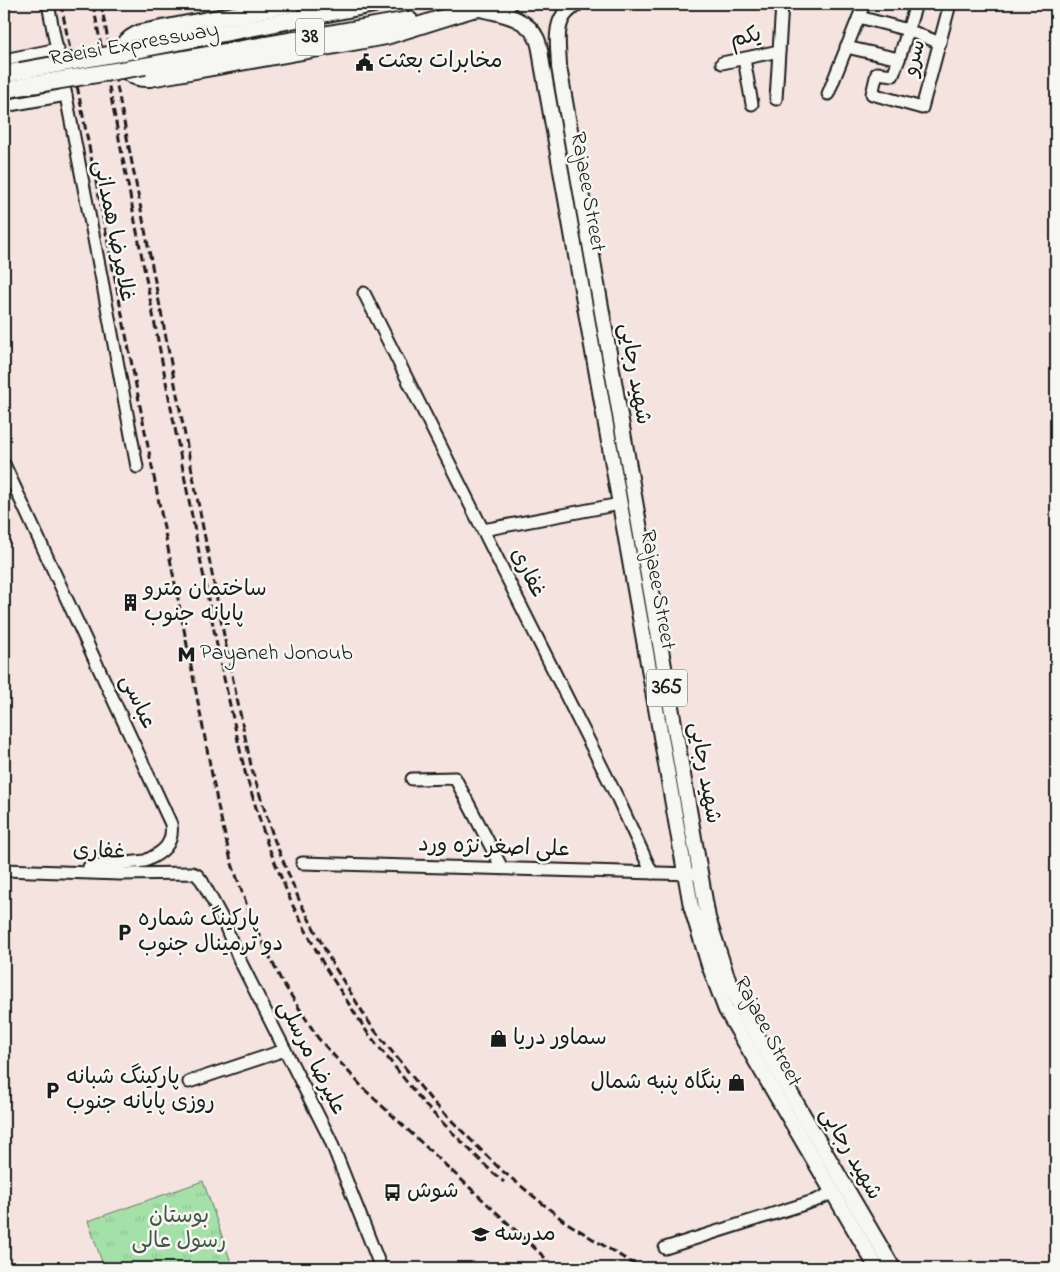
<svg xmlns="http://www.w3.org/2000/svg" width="1060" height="1272" viewBox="0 0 1060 1272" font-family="'Indie Flower','Playpen Sans Arabic',sans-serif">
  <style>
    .park { fill: url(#park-tufts); stroke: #607e62 }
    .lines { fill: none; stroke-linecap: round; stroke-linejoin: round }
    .minor-casing { stroke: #1c1c1c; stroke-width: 15 }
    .major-casing { stroke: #1c1c1c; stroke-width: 18 }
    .highway-casing { stroke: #1c1c1c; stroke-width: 20 }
    .minor { stroke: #f6f6f2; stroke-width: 11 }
    .major { stroke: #f6f6f2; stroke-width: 14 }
    .highway { stroke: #f6f6f2; stroke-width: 16 }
    .rail { stroke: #1c1c1c; stroke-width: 3; stroke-dasharray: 8 4; stroke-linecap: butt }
    .highway-bridge-casing { stroke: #1c1c1c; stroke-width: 20; stroke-linecap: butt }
    .highway-bridge { stroke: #f6f6f2; stroke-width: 16 }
    .labels { text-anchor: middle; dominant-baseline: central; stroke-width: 5; stroke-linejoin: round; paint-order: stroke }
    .shield { fill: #f6f6f2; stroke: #5d5d5c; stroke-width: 1 }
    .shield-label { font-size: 21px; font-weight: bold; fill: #1c1c1c }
    .street-label { font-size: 22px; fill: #1c1c1c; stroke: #f6f6f2 }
    .poi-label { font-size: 22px; fill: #1c1c1c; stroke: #f6f6f2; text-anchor: start }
    .park-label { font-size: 22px; fill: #455746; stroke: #f6f6f2 }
  </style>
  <defs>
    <pattern id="park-tufts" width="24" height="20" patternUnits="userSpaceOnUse" patternTransform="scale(1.25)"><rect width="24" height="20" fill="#a4e1a9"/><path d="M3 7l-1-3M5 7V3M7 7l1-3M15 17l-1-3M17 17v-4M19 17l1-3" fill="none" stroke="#8dc091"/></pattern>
  </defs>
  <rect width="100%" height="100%" fill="#f5e3e0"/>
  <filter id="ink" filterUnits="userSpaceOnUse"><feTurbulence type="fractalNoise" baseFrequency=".02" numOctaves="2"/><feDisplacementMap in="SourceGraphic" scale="10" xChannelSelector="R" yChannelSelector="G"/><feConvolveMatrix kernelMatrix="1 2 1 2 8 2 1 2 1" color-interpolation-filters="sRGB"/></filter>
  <g filter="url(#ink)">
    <path class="park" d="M 203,1181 L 233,1268 L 104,1268 L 88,1221 Z"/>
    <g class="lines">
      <defs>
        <g id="minor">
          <path d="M 48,4 L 101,275 L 137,467"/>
          <path d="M 859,17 L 908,30 L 940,43"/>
          <path d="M 846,47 L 899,59 L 893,75 L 877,73 L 872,94 L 922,108 L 950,4"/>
          <path d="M 744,59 L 752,104"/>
          <path d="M 899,59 L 916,4"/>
          <path d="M 4,60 L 58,49"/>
          <path d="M 722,63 L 779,51"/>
          <path d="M 828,94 L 864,4"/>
          <path d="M 776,99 L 782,4"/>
          <path d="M 4,106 L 66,95"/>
          <path d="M 364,293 L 618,799 L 652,873"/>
          <path d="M 4,464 L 171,824 C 174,845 162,853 145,861 L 89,867"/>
          <path d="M 483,530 L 620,504"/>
          <path d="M 412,779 L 455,778 L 502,868"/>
          <path d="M 302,863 L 693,874"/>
          <path d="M 4,870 L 119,874 L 192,873 L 197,875 L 202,881 L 222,918 L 239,959 L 330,1139 L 381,1268"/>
          <path d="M 189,1082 L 285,1050"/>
          <path d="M 665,1248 L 817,1200 L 833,1192"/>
        </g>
        <g id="major">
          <path d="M 576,4 C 572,7 567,11 564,15 C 554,29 559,51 559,67 L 708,918 L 726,974 L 740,1007 L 893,1268"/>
          <path d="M 480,9 C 501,14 527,17 537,39 C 541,48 541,60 543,69 L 691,906 L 709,965 L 726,1010 L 877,1268"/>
        </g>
        <g id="highway">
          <path d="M 292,4 L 141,33 C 110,44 117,80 150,78 L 386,36 L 475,8"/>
          <path d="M 465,10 L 508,4"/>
          <path d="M 141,49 L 374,4"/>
          <path d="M 145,66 L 409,20"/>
          <path d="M 4,74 L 20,71"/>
          <path d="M 4,90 L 25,86"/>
        </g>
      </defs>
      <use href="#minor" class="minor-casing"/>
      <use href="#major" class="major-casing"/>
      <use href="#highway" class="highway-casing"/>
      <use href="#minor" class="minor"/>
      <use href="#major" class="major"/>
      <use href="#highway" class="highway"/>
      <g class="rail">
        <path d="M 61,4 L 187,645 L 218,806 L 231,861 L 252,920 L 280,978 L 318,1038 L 365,1090 L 556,1268"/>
        <path d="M 93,4 L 219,656 L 245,772 L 267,843 L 292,904 L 325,967 L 367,1032 L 425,1105 L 493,1173 L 504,1182"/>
        <path d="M 101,4 L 228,656 L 252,770 L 274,839 L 300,902 L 332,963 L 372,1027 L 432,1101 L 500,1169 L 564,1221 L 640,1268"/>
      </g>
      <defs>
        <g id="highway-bridge">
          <path d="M 20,71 L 141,49"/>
          <path d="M 25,86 L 145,66"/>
        </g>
      </defs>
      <use href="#highway-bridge" class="highway-bridge-casing"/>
      <use href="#highway-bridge" class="highway-bridge"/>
    </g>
  </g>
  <defs>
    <symbol id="civic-bare" viewBox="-9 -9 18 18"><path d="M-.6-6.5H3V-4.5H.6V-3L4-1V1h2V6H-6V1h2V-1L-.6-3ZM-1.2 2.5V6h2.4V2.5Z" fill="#1c1c1c" stroke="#f6f6f2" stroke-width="2.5" paint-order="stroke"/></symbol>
    <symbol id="building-bare" viewBox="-9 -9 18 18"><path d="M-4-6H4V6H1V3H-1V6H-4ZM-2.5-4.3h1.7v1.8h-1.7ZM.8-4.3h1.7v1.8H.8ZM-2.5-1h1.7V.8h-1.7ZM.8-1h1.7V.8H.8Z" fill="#1c1c1c" stroke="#f6f6f2" stroke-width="2.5" paint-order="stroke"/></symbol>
    <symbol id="metro-bare" viewBox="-9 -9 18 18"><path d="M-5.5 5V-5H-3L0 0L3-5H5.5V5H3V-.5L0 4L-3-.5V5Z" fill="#1c1c1c" stroke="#f6f6f2" stroke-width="2.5" paint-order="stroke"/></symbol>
    <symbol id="parking-bare" viewBox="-9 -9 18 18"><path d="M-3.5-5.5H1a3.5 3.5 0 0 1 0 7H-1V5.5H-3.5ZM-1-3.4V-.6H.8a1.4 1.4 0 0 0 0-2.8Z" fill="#1c1c1c" stroke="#f6f6f2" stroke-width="2.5" paint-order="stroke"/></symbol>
    <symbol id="shop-bare" viewBox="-9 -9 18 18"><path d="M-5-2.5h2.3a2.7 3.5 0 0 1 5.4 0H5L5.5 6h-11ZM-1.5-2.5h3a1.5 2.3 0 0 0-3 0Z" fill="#1c1c1c" stroke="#f6f6f2" stroke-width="2.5" paint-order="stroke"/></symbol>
    <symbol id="bus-bare" viewBox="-9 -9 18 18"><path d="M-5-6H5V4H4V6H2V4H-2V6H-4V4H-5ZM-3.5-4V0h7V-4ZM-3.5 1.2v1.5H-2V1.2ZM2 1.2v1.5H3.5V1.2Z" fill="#1c1c1c" stroke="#f6f6f2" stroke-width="2.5" paint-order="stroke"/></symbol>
    <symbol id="school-bare" viewBox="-9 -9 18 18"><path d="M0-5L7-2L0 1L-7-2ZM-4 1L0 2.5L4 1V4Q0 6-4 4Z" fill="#1c1c1c" stroke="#f6f6f2" stroke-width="2.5" paint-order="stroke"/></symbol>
  </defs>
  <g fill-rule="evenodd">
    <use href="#civic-bare" x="352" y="50" width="25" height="25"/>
    <use href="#building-bare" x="118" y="590" width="25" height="25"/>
    <use href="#metro-bare" x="174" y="642" width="25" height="25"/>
    <use href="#parking-bare" x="112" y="920" width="25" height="25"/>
    <use href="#shop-bare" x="486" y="1026" width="25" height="25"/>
    <use href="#shop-bare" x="724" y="1070" width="25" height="25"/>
    <use href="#parking-bare" x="40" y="1078" width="25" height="25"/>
    <use href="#bus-bare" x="380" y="1180" width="25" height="25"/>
    <use href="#school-bare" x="468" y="1222" width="25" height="25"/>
  </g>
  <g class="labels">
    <g class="shield">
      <rect x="296" y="18.5" width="28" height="37" rx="4"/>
      <rect x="647" y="669.5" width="40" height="37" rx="4"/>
    </g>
    <g class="shield-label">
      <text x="310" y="37">38</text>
      <text x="667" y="688">365</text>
    </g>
    <g class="street-label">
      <text transform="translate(746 38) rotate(-12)">یکم</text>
      <text transform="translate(134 45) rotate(-10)">Raeisi Expressway</text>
      <text transform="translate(915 58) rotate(-75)">سرو</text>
      <text transform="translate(587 192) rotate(80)">Rajaee Street</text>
      <text transform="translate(113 231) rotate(79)">غلامرضا همدانی</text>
      <text transform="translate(634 374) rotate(80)">شهید رجایی</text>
      <text transform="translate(527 573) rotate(63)">غفاری</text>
      <text transform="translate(657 590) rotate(80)">Rajaee Street</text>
      <text transform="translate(137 702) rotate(65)">عباسی</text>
      <text transform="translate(704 773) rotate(80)">شهید رجایی</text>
      <text transform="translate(494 848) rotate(2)">علی اصغر نژه ورد</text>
      <text transform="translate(99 852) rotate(2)">غفاری</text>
      <text transform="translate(767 1032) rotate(62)">Rajaee Street</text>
      <text transform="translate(311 1058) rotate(63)">علیرضا مرسلی</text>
      <text transform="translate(850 1154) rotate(60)">شهید رجایی</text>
    </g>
    <g class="poi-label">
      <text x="378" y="62">مخابرات بعثت</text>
      <text x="144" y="590">ساختمان مترو<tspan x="144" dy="25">پایانه جنوب</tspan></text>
      <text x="200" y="654">Payaneh Jonoub</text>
      <text x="138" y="920">پارکینگ شماره<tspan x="138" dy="25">دو ترمینال جنوب</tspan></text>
      <text x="513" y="1039">سماور دریا</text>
      <text x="66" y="1078">پارکینگ شبانه<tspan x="66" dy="25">روزی پایانه جنوب</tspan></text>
      <text x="722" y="1083" text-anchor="end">بنگاه پنبه شمال</text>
      <text x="407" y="1192">شوش</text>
      <text x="495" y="1235">مدرسه</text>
    </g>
    <g class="park-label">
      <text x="179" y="1217">بوستان<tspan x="179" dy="25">رسول عالی</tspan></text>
    </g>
  </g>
  <rect width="1060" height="1272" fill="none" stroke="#f6f6f2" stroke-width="20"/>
  <rect x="10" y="10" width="1040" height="1252" fill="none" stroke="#1c1c1c" stroke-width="2" filter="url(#ink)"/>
</svg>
